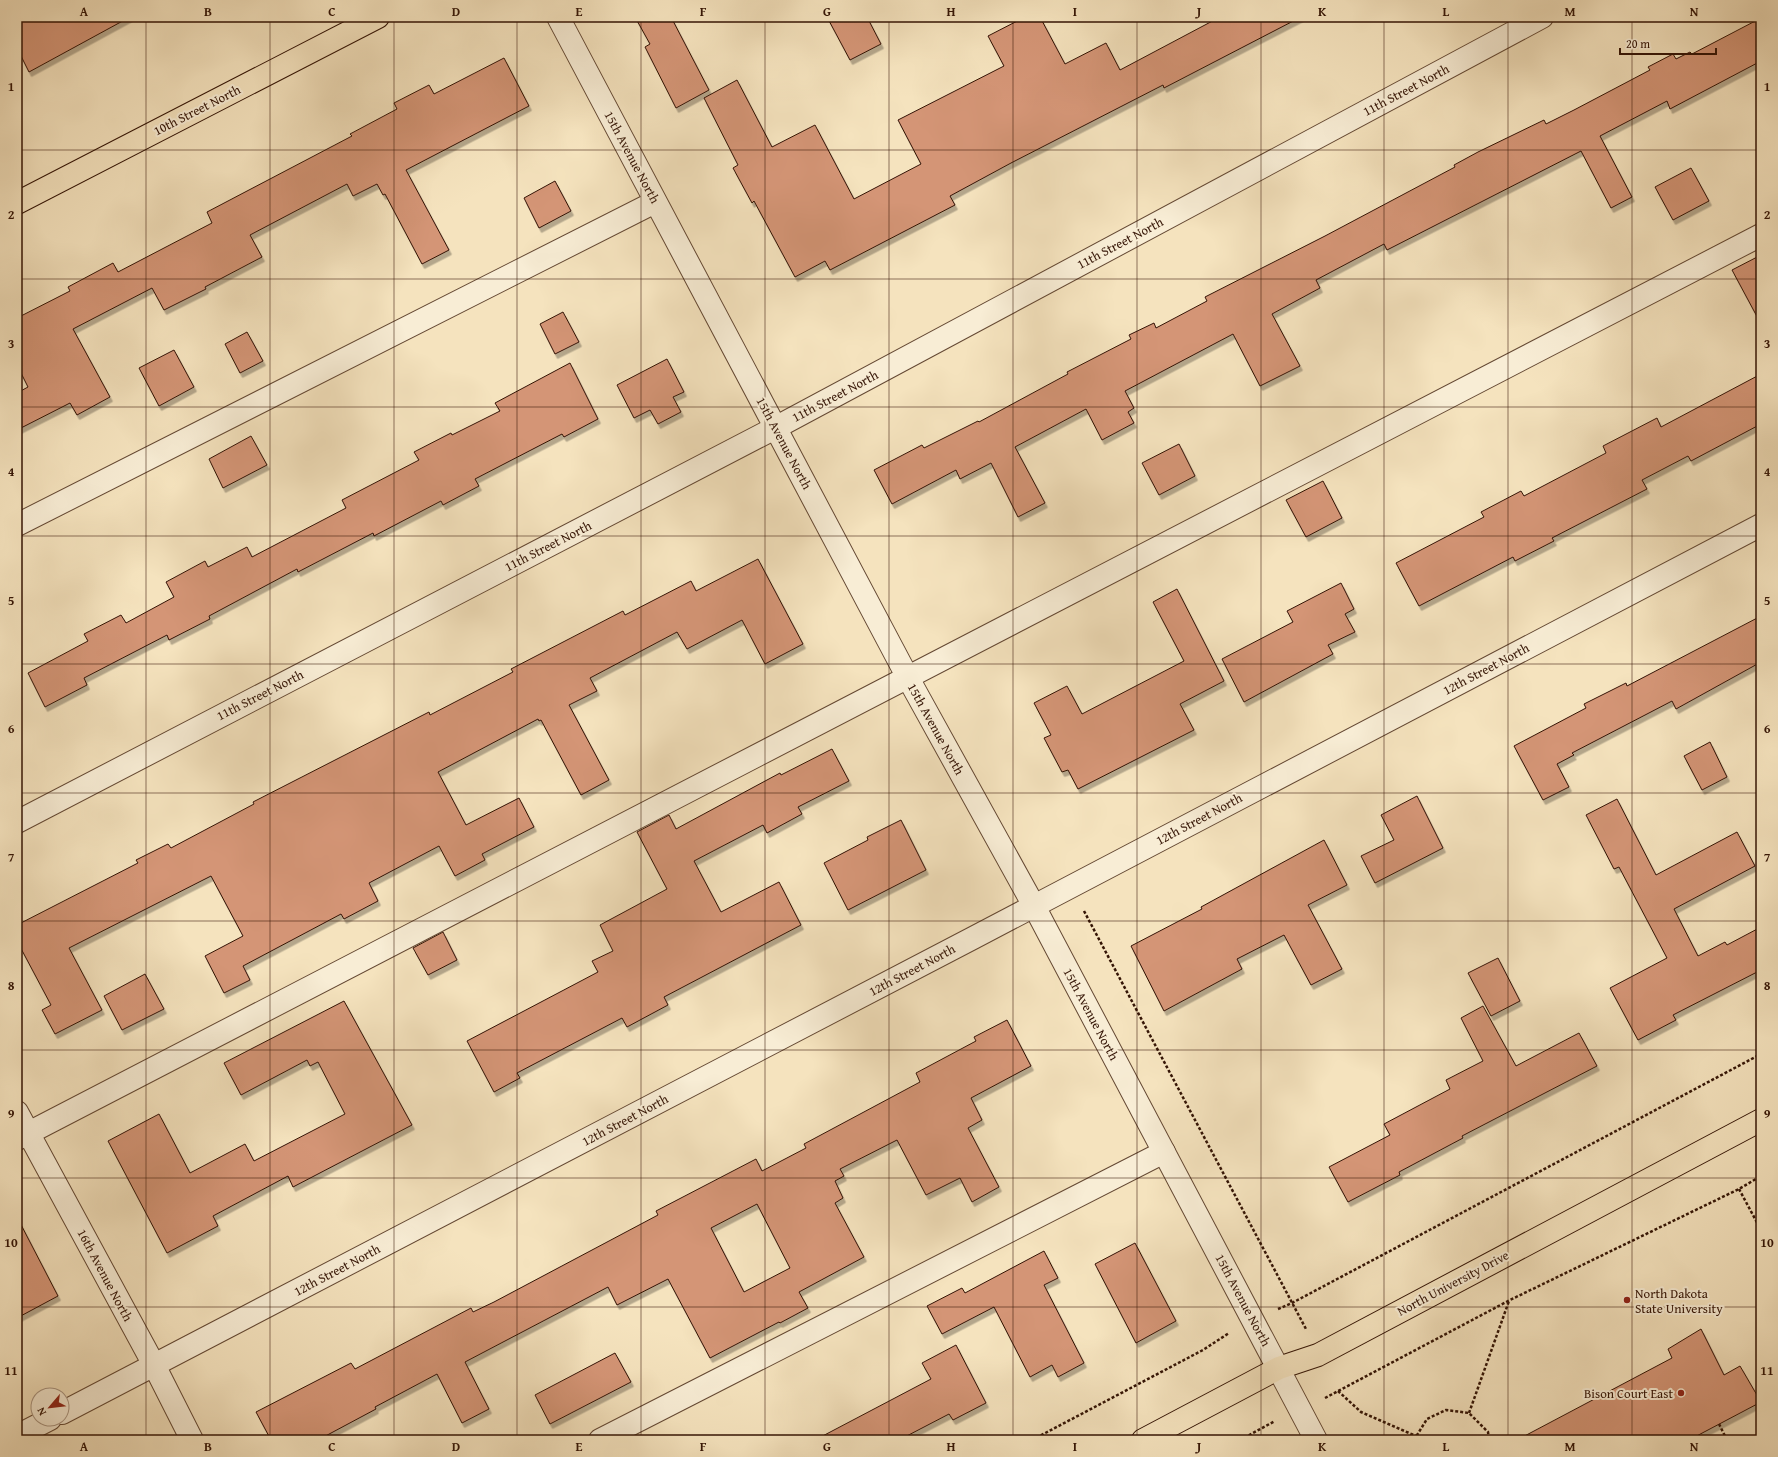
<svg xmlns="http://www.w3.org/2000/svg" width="1778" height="1457" viewBox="0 0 1778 1457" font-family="'Gentium Book Plus',serif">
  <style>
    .building { fill: #d49576; stroke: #341405; fill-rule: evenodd; filter: url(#shadow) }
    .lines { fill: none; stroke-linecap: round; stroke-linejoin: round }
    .minor-casing { stroke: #644833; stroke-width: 24 }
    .major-casing { stroke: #341405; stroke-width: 24 }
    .path { stroke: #341405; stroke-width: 2.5; stroke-dasharray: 3 2; stroke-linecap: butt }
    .minor { stroke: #f8edd5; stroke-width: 22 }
    .major { stroke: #f5e3be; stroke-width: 22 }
    .grid { fill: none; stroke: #341405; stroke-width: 1; stroke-opacity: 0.55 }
    .poi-dot { fill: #8f2418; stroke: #f8edd5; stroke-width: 1.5 }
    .labels { text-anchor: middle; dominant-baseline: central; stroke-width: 4; stroke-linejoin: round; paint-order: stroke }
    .street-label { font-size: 13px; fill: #341405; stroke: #f8edd5 }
    .poi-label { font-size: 13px; fill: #341405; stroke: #f8edd5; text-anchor: start }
    .neatline { fill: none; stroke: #341405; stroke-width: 1.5 }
    .grid-label { font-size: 13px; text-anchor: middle; font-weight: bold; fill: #341405 }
  </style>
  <defs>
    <filter id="shadow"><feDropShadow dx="2.5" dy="4.5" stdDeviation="0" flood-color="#0004"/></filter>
  </defs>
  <rect width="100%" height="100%" fill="#f5e3be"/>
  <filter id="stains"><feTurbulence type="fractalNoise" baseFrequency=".005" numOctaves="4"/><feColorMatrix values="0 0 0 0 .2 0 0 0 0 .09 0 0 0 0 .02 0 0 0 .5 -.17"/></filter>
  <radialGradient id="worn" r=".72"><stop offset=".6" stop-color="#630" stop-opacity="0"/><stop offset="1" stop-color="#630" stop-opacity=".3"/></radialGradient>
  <g class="building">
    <path d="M 17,17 L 130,17 L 29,72 L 17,48 Z"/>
    <path d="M 635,17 L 671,17 L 709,90 L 676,108 L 645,47 L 650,44 Z"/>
    <path d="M 827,17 L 867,17 L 881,44 L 850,60 Z"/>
    <path d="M 1025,17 L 1040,17 L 1065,64 L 1106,43 L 1120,70 L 1220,17 L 1301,17 L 1164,88 L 1163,85 L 1011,163 L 950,196 L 955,205 L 830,270 L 825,261 L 795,277 L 754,201 L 752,203 L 733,168 L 738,165 L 704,98 L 737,80 L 772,147 L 815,125 L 854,199 L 921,164 L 898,120 L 1004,66 L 988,36 Z"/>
    <path d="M 1761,18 L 1761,61 L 1670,109 L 1667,101 L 1600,136 L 1632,197 L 1611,208 L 1581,151 L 1387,250 L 1384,244 L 1316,280 L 1320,288 L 1272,314 L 1300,366 L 1260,386 L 1233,334 L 1125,391 L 1134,408 L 1128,412 L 1134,423 L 1102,440 L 1086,409 L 1015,447 L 1045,503 L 1018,517 L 991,463 L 960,479 L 956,470 L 892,504 L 874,470 L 922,445 L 924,448 L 978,421 L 979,422 L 1068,374 L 1067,372 L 1131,339 L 1129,335 L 1154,323 L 1156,328 L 1207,301 L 1205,297 L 1325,236 L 1455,167 L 1454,165 L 1478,152 L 1544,120 L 1546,124 L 1574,110 L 1650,70 L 1648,67 L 1673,54 L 1676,59 L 1690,52 L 1692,54 Z"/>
    <path d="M 504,58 L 529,106 L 406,170 L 449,250 L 422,264 L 385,194 L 383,195 L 377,184 L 353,196 L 347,184 L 250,235 L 262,257 L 205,287 L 206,289 L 164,310 L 152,288 L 73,329 L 110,397 L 77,415 L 70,403 L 17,430 L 17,393 L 28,387 L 17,365 L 17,318 L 70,291 L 68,287 L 113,263 L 118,272 L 212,223 L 207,212 L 352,136 L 350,134 L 397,109 L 394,103 L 429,85 L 434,94 Z"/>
    <path d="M 1691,168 L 1709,201 L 1673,220 L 1655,187 Z"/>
    <path d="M 555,181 L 571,211 L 539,228 L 524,198 Z"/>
    <path d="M 1761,255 L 1761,324 L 1732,270 Z"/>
    <path d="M 563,312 L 579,342 L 555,354 L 540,324 Z"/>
    <path d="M 247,332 L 263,361 L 240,373 L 225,344 Z"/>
    <path d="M 174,350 L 194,387 L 159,406 L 139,368 Z"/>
    <path d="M 667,359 L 684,392 L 673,397 L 681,412 L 658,424 L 650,410 L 634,418 L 617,385 Z"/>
    <path d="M 570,363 L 598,419 L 564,437 L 562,434 L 475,479 L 479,486 L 443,505 L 441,501 L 374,536 L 373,533 L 298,572 L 297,569 L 209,616 L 210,619 L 169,640 L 167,635 L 84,678 L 87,685 L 45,707 L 28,673 L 88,641 L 84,634 L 121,615 L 126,623 L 174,597 L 166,582 L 205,561 L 208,567 L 247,547 L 252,557 L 346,508 L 342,500 L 419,460 L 414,452 L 451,433 L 452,435 L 500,411 L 495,403 Z"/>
    <path d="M 1761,374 L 1761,424 L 1691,461 L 1688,456 L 1642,480 L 1647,489 L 1552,538 L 1554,541 L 1515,561 L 1513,557 L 1419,606 L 1396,563 L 1484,517 L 1481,512 L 1521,491 L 1524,496 L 1606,453 L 1603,446 L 1657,418 L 1661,427 Z"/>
    <path d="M 251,436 L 267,465 L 223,488 L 209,459 Z"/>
    <path d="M 1179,444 L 1195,476 L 1159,495 L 1142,463 Z"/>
    <path d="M 1323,481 L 1342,518 L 1306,537 L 1286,500 Z"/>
    <path d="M 758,559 L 803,644 L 765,664 L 742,620 L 687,649 L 677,632 L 590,678 L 597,691 L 569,705 L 609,780 L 581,795 L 541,720 L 539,721 L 538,719 L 438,772 L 466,825 L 519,798 L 534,827 L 482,854 L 485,860 L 455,876 L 439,846 L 369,883 L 378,901 L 344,919 L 341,914 L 243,966 L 250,980 L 224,993 L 205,956 L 243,936 L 211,876 L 69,948 L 102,1010 L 55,1034 L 42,1010 L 51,1005 L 17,941 L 17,925 L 138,863 L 136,860 L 168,844 L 171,848 L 254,804 L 253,802 L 296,780 L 429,712 L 430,715 L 513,672 L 511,669 L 623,611 L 625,615 L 691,581 L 696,591 Z"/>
    <path d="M 1341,583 L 1354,609 L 1345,614 L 1355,632 L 1328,645 L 1333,654 L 1244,702 L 1222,659 L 1293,622 L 1287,611 Z"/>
    <path d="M 1177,589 L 1224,681 L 1180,704 L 1194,730 L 1078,789 L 1068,770 L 1062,772 L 1044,738 L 1051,735 L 1034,703 L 1067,686 L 1082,714 L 1184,661 L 1153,602 Z"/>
    <path d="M 1761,616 L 1761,662 L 1676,709 L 1672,701 L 1572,753 L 1574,755 L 1557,764 L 1569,787 L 1543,800 L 1514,746 L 1586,708 L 1584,704 L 1626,683 L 1627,686 Z"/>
    <path d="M 1710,742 L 1727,777 L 1702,790 L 1684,756 Z"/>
    <path d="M 832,749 L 849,781 L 798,807 L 802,814 L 767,833 L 763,825 L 694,861 L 721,912 L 779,882 L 801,925 L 664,997 L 668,1005 L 627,1027 L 622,1018 L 517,1073 L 520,1078 L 494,1092 L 467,1041 L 598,972 L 592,961 L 613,951 L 600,925 L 667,889 L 637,832 L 669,815 L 676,829 L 780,773 L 781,775 Z"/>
    <path d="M 1417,796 L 1443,848 L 1375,883 L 1361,856 L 1394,840 L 1381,815 Z"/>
    <path d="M 1617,799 L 1656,875 L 1737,832 L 1755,866 L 1674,909 L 1698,956 L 1725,942 L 1727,945 L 1761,927 L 1761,970 L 1673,1015 L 1676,1020 L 1638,1040 L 1610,988 L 1667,958 L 1619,867 L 1614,869 L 1586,815 Z"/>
    <path d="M 901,820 L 926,870 L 848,910 L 824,863 L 868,840 L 867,837 Z"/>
    <path d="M 1324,840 L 1347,885 L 1308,905 L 1342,969 L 1311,985 L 1284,935 L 1237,959 L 1242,969 L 1164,1011 L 1131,946 L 1202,909 L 1201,907 Z"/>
    <path d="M 443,932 L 457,960 L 428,975 L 413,948 Z"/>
    <path d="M 1498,958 L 1520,1001 L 1491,1016 L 1468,973 Z"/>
    <path d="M 145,974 L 164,1009 L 122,1030 L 104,996 Z"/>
    <path d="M 344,1001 L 412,1125 L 293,1187 L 288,1176 L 213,1216 L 218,1226 L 167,1253 L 108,1141 L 159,1114 L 190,1173 L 245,1144 L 254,1161 L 345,1114 L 318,1062 L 310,1066 L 307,1060 L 241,1095 L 224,1063 Z"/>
    <path d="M 1483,1006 L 1516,1066 L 1579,1033 L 1597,1066 L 1462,1136 L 1463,1138 L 1399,1172 L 1400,1175 L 1348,1202 L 1329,1167 L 1390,1135 L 1384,1124 L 1450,1089 L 1446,1080 L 1483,1061 L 1461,1018 Z"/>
    <path d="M 1007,1020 L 1031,1066 L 971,1098 L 982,1120 L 968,1128 L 999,1187 L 972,1202 L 960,1178 L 926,1195 L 897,1140 L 840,1169 L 844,1176 L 835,1181 L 843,1198 L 835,1203 L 864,1257 L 799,1292 L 808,1308 L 780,1323 L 779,1322 L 710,1358 L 668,1279 L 617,1305 L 608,1287 L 465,1362 L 489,1409 L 462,1423 L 437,1374 L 375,1407 L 376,1409 L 318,1440 L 271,1440 L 256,1412 L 351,1363 L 355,1369 L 471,1308 L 473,1312 L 494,1302 L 658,1215 L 656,1211 L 756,1159 L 762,1171 L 806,1148 L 804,1144 L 920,1082 L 916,1073 L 976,1041 L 974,1037 ZM 757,1204 L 790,1268 L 744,1292 L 711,1228 Z"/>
    <path d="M 17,1217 L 58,1296 L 17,1318 Z"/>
    <path d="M 1135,1243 L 1176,1321 L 1136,1343 L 1095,1264 Z"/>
    <path d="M 1044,1251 L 1058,1278 L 1044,1285 L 1084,1363 L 1058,1377 L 1052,1365 L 1030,1377 L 994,1307 L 942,1334 L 927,1306 L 962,1288 L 965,1293 Z"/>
    <path d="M 1701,1329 L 1724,1375 L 1740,1366 L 1761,1402 L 1689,1440 L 1517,1440 L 1672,1358 L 1668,1349 Z"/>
    <path d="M 956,1345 L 986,1403 L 953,1420 L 949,1414 L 899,1440 L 815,1440 L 931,1379 L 922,1363 Z"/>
    <path d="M 615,1353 L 631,1382 L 550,1424 L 535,1395 Z"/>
  </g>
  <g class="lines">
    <defs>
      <g id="minor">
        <path d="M 558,17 L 908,678 L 1034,906 L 1316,1440"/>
        <path d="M 17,525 L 655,202"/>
        <path d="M 17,822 L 775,428 L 1542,17"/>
        <path d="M 17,1112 L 154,1365 L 192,1440"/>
        <path d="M 17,1139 L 1761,235"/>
        <path d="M 62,1413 L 973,938 L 1761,525"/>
        <path d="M 17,1436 L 50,1419"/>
        <path d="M 600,1440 L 1164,1152"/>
      </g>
      <g id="major">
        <path d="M 17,203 L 378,17"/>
        <path d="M 1143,1440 L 1279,1368 L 1318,1355 L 1761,1120"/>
      </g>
    </defs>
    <use href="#minor" class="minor-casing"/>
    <use href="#major" class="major-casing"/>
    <g class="path">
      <path d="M 1084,911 L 1306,1329"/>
      <path d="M 1739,1189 L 1761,1230"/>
      <path d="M 1278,1309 L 1292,1303 L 1761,1054"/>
      <path d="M 1338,1391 L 1361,1412 L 1416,1436"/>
      <path d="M 1325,1398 L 1510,1300 L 1739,1189 L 1761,1176"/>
      <path d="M 1469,1413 L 1509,1301"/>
      <path d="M 1719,1424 L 1727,1440"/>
      <path d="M 1032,1440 L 1203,1350 L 1229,1333"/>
      <path d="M 1240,1440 L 1275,1421"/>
      <path d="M 1414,1440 L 1427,1419 L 1446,1410 L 1469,1413 L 1488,1432 L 1489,1440"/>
    </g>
    <use href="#minor" class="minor"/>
    <use href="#major" class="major"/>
  </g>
  <path class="grid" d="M 146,17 L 146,1440M 270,17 L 270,1440M 394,17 L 394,1440M 517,17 L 517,1440M 641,17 L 641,1440M 765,17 L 765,1440M 889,17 L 889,1440M 1013,17 L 1013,1440M 1137,17 L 1137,1440M 1261,17 L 1261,1440M 1384,17 L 1384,1440M 1508,17 L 1508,1440M 1632,17 L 1632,1440M 17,150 L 1761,150M 17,279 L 1761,279M 17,407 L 1761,407M 17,536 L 1761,536M 17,664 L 1761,664M 17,793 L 1761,793M 17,921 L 1761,921M 17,1050 L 1761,1050M 17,1178 L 1761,1178M 17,1307 L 1761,1307"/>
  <g class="poi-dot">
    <circle cx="1627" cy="1300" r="4"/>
    <circle cx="1681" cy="1393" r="4"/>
  </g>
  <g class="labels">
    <g class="street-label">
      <text transform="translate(1406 90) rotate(-28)">11th Street North</text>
      <text transform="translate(197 110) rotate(-27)">10th Street North</text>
      <text transform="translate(632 157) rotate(62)">15th Avenue North</text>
      <text transform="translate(1120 243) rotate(-28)">11th Street North</text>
      <text transform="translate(835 396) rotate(-28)">11th Street North</text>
      <text transform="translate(784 443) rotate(62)">15th Avenue North</text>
      <text transform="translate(548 546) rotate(-27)">11th Street North</text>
      <text transform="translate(1486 669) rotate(-28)">12th Street North</text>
      <text transform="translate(260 695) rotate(-27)">11th Street North</text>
      <text transform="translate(936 729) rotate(61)">15th Avenue North</text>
      <text transform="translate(1199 819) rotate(-28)">12th Street North</text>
      <text transform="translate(912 970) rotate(-28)">12th Street North</text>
      <text transform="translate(1091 1014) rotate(62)">15th Avenue North</text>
      <text transform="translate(625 1120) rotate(-28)">12th Street North</text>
      <text transform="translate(337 1270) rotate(-28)">12th Street North</text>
      <text transform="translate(105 1275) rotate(62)">16th Avenue North</text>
      <text transform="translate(1453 1283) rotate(-28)">North University Drive</text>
      <text transform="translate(1243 1300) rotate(62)">15th Avenue North</text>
    </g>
    <g class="poi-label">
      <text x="1635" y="1293">North Dakota<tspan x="1635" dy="15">State University</tspan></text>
      <text x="1673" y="1393" text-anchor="end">Bison Court East</text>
    </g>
  </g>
  <rect width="1778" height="1457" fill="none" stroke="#f5e3be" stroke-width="44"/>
  <g transform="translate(50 1407) rotate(242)"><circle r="19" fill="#f8edd5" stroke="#aa9682"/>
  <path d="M0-3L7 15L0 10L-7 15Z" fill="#8f2418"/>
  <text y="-6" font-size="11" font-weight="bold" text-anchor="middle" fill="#341405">N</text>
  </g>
  <path d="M1620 48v6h96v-6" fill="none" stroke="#341405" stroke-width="2"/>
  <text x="1626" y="48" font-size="12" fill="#341405" stroke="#f8edd5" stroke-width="3" paint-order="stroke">20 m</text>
  <rect x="22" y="22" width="1734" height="1413" class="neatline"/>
  <g class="grid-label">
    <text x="84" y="16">A</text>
    <text x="208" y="16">B</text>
    <text x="332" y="16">C</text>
    <text x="456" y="16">D</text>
    <text x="579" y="16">E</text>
    <text x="703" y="16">F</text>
    <text x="827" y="16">G</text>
    <text x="951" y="16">H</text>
    <text x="1075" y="16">I</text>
    <text x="1199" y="16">J</text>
    <text x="1322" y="16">K</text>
    <text x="1446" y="16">L</text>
    <text x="1570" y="16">M</text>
    <text x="1694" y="16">N</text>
    <text x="11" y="91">1</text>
    <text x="1767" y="91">1</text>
    <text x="11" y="219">2</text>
    <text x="1767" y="219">2</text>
    <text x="11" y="348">3</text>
    <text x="1767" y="348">3</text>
    <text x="11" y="476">4</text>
    <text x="1767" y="476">4</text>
    <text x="11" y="605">5</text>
    <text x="1767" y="605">5</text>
    <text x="11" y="733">6</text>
    <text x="1767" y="733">6</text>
    <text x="11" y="862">7</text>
    <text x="1767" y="862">7</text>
    <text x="11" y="990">8</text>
    <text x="1767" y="990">8</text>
    <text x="11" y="1118">9</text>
    <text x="1767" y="1118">9</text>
    <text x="11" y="1247">10</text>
    <text x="1767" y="1247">10</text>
    <text x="11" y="1375">11</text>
    <text x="1767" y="1375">11</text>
    <text x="84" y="1451">A</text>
    <text x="208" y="1451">B</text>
    <text x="332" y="1451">C</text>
    <text x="456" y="1451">D</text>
    <text x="579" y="1451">E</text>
    <text x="703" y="1451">F</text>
    <text x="827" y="1451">G</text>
    <text x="951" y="1451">H</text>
    <text x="1075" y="1451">I</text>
    <text x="1199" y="1451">J</text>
    <text x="1322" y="1451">K</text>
    <text x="1446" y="1451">L</text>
    <text x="1570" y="1451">M</text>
    <text x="1694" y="1451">N</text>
  </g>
  <rect width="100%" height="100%" filter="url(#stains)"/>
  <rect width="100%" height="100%" fill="url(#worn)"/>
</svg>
